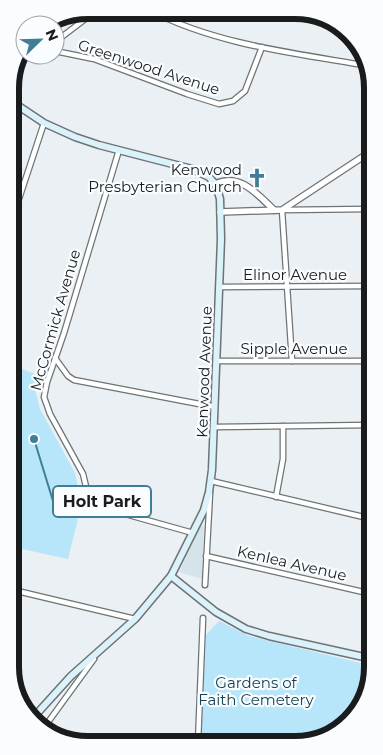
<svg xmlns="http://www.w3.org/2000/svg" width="383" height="755" viewBox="0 0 383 755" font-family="Montserrat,sans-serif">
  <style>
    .built { fill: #d5e4ea }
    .green { fill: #b7e5f9 }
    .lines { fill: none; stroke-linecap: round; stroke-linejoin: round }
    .minor-casing { stroke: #6e7376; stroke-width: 7 }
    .tertiary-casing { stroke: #6e7376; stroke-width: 8 }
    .secondary-casing { stroke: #6e7376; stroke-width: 9 }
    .minor { stroke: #fff; stroke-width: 4.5 }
    .tertiary { stroke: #fff; stroke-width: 5.5 }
    .secondary { stroke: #dcf2fb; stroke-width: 6 }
    .labels { text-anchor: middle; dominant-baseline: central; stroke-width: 4.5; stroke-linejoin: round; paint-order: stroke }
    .street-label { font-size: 15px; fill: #191b1c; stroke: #f9fdff }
    .poi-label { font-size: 15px; fill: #191b1c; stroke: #f9fdff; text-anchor: end }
    .park-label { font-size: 15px; fill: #154253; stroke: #f9fdff }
    .rim { fill: none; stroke: #191b1c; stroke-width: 6 }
    .leader { fill: none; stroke: #417d95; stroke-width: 2 }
    .callout-dot { fill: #417d95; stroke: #f9fdff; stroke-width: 2 }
    .callout { fill: #f9fdff; stroke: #417d95; stroke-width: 2 }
    .callout-label { font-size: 16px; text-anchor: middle; font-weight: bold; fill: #191b1c }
  </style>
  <rect width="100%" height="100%" fill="#eaf0f3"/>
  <path class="built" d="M 201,525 L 204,527 L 202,579 L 179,572 Z"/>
  <g class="green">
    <path d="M 12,365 L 40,376 L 35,390 L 40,409 L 75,473 L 80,497 L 77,523 L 68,559 L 13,547 Z"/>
    <path d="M 219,621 L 249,636 L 373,666 L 373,673 L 357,715 L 320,741 L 201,743 L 206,635 Z"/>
  </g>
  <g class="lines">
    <defs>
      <g id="minor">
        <path d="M 149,10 C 217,45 294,53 369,66"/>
        <path d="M 55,42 L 97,10"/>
        <path d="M 55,51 L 94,59 L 187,94 L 219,104 L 233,101 L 245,91 L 262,47"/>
        <path d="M 21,59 L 30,55"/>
        <path d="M 119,150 L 64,333 L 47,382 L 44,397 L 50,414 L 83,474 L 89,499 L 93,505 L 193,533"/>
        <path d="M 11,223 L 44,123"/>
        <path d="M 220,287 L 370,286"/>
        <path d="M 55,358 L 68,376 L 74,380 L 215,407"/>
        <path d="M 218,361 L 371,361"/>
        <path d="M 292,361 L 282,210 L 370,209"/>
        <path d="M 215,427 L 371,425"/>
        <path d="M 211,481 L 372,519"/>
        <path d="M 276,497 L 283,459 L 283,426"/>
        <path d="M 206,556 L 372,594"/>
        <path d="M 205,585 L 210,493"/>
        <path d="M 13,590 L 135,619"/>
        <path d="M 43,729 L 94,659"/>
        <path d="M 198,743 L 203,618"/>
      </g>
      <g id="tertiary">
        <path d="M 215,184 C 240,172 258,195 274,210"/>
        <path d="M 220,212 L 282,210 L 370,152"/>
      </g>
      <g id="secondary">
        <path d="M 11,101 L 44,123 L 75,137 L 99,145 L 192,169 L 209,177 L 216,185 L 220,199 L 221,239 L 212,470 L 209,492 L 204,510 L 171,576 L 135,619 L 71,676 L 32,719"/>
        <path d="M 171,576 L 216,612 L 246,629 L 269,636 L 373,659"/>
      </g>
    </defs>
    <use href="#minor" class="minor-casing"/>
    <use href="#tertiary" class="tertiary-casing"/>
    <use href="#secondary" class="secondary-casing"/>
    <use href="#minor" class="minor"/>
    <use href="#tertiary" class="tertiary"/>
    <use href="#secondary" class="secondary"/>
  </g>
  <defs>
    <symbol id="church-bare" viewBox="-9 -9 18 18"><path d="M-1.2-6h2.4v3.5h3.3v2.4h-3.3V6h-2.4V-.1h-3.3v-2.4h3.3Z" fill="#417d95" stroke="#f9fdff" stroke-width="2.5" paint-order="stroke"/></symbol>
  </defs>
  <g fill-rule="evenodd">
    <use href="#church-bare" x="243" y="164" width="28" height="28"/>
  </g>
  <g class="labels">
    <g class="street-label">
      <text transform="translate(149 67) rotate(18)">Greenwood Avenue</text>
      <text x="295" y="274">Elinor Avenue</text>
      <text transform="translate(55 320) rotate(-74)">McCormick Avenue</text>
      <text x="294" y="348">Sipple Avenue</text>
      <text transform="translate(204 372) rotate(-88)">Kenwood Avenue</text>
      <text transform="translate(292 563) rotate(13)">Kenlea Avenue</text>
    </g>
    <g class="poi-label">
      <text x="242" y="169">Kenwood<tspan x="242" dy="17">Presbyterian Church</tspan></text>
    </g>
    <g class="park-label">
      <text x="256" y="682">Gardens of<tspan x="256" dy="17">Faith Cemetery</tspan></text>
    </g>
  </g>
  <path d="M0 0H383V755H0ZM88 19H295A69 69 0 0 1 364 88V667A69 69 0 0 1 295 736H88A69 69 0 0 1 19 667V88A69 69 0 0 1 88 19Z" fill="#f9fdff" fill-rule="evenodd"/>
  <path class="rim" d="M88 19H295A69 69 0 0 1 364 88V667A69 69 0 0 1 295 736H88A69 69 0 0 1 19 667V88A69 69 0 0 1 88 19Z"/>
  <path class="leader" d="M34 439L53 501"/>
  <circle class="callout-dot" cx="34" cy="439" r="5"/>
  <rect class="callout" x="53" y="486" width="98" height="31" rx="5"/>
  <g class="callout-label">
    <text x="102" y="507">Holt Park</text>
  </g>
  <g transform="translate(40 40) rotate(67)"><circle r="24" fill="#f9fdff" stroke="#9fa3a4"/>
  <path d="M0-4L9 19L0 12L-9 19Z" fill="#417d95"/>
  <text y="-8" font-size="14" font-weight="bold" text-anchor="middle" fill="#191b1c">N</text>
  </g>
</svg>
